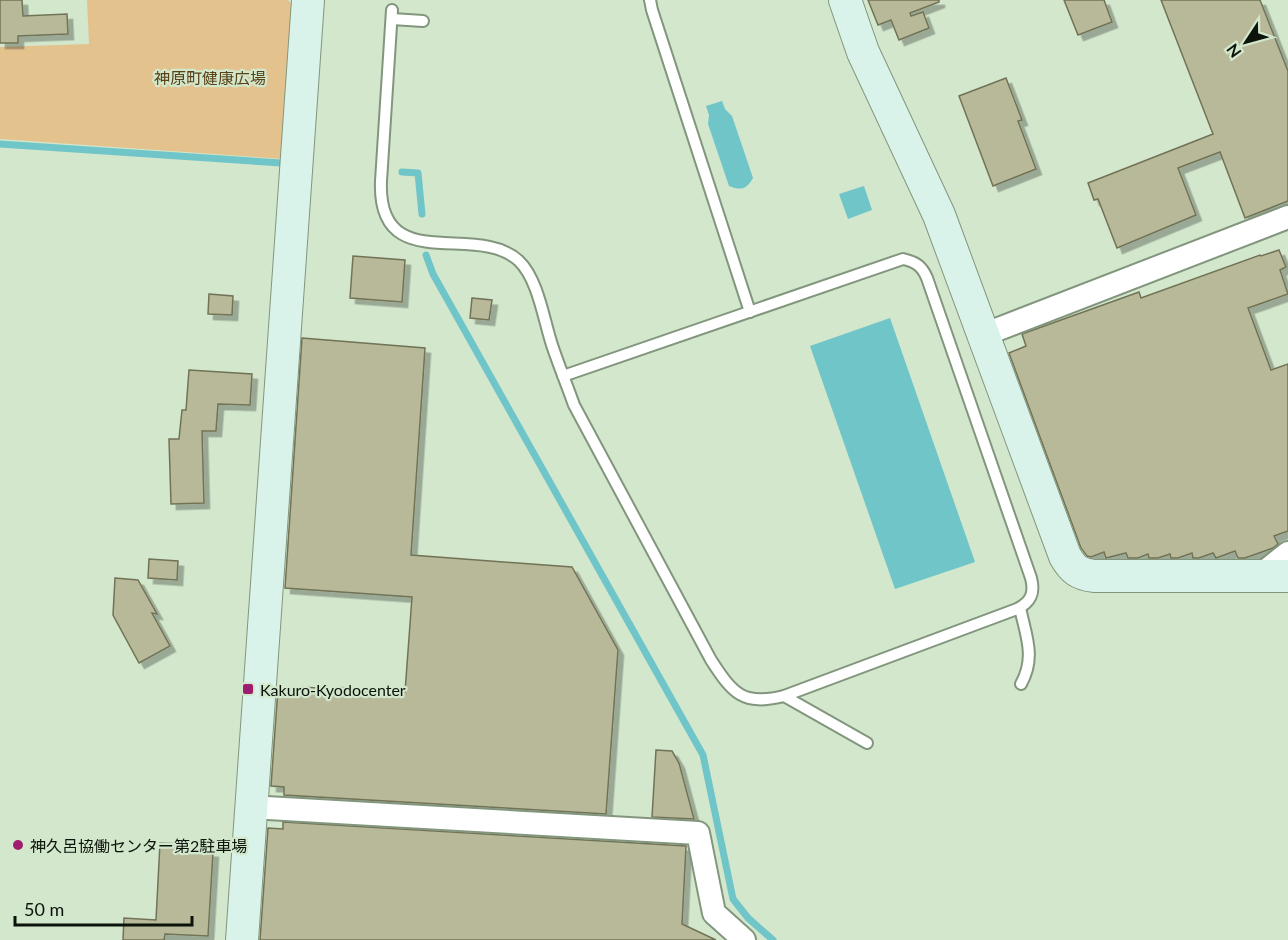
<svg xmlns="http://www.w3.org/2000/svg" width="1288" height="940" viewBox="0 0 1288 940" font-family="Lato,'Noto Sans JP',sans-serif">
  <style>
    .green { fill: #e3c28e }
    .water { fill: #70c5c9 }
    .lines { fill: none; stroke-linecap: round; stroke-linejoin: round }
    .stream { stroke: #70c5c9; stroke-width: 7 }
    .building { fill: #b8b999; stroke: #727356; stroke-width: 1.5; filter: url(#shadow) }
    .lane-casing { stroke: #82967d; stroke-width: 14 }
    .street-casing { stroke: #82967d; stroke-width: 26 }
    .secondary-casing { stroke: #82967d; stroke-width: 34 }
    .lane { stroke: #fff; stroke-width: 10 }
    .street { stroke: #fff; stroke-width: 22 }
    .secondary { stroke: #daf3ea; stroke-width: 32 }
    .poi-dot { fill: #9f1d6f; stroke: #d2e7cc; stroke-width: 2 }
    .labels { text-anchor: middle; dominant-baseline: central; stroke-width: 4.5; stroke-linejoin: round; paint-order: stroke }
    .park-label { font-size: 16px; fill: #5a4116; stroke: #d2e7cc }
    .poi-label { font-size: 16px; fill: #0b130a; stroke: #d2e7cc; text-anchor: start }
  </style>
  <defs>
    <filter id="shadow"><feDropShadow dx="5.5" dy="5.5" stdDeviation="0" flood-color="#0004"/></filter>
  </defs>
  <rect width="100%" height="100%" fill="#d2e7cc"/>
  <path class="green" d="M 87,0 L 288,0 L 295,8 L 284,159 L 0,139 L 0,47 L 89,44 Z"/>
  <g class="water">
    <path d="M 722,101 L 725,109 L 732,116 L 753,178 C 747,189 741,191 729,186 L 708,124 L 709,115 L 706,106 Z"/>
    <path d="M 864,186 L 872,210 L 848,219 L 839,194 Z"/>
    <path d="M 890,318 L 975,562 L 895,589 L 810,346 Z"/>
  </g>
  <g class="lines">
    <g class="stream">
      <path d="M 0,144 L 281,163"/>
      <path d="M 402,172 L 418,173 L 422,214"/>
      <path d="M 426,255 L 433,274 L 703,755 L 733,899 L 748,918 L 773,940"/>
    </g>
  </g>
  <g class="building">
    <path d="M 0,0 L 22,0 L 23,16 L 67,14 L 68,34 L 18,36 L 18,43 L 0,43 Z"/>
    <path d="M 868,0 L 939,0 L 939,2 L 910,13 L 911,16 L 923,12 L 929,28 L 899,40 L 891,20 L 878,25 Z"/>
    <path d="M 1064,0 L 1104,0 L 1112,22 L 1078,35 Z"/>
    <path d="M 1161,0 L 1260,0 L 1288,71 L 1288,201 L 1245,218 L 1220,152 L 1178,168 L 1196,215 L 1117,248 L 1098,199 L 1094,200 L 1088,183 L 1213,134 Z"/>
    <path d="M 1006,78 L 1022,120 L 1018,121 L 1036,169 L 993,186 L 959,96 Z"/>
    <path d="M 1279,250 L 1286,267 L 1280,270 L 1288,294 L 1248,308 L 1271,370 L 1288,364 L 1288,531 L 1274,536 L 1278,544 L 1273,548 L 1245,558 L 1238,558 L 1235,551 L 1216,558 L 1213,553 L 1199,558 L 1193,558 L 1192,553 L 1178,558 L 1171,558 L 1170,554 L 1158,558 L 1149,558 L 1148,554 L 1138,558 L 1128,558 L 1126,553 L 1106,558 L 1104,552 L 1091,557 L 1087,556 L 1081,548 L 1009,353 L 1026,346 L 1022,334 L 1139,292 L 1141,298 L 1260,255 L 1261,256 Z"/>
    <path d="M 353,256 L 405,260 L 402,302 L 350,298 Z"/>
    <path d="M 209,294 L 233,296 L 232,315 L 208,314 Z"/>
    <path d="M 472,298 L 492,300 L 489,320 L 470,318 Z"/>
    <path d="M 302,338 L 425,348 L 411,555 L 572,567 L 618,650 L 606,814 L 284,795 L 284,787 L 271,786 L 278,688 L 300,690 L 301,687 L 335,689 L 335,687 L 405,692 L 412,597 L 285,588 Z"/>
    <path d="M 189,370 L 252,374 L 250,405 L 218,404 L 216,431 L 202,431 L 204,503 L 171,504 L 169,439 L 179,439 L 182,410 L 186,410 Z"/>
    <path d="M 149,559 L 178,561 L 177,580 L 148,578 Z"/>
    <path d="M 115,578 L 138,580 L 157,614 L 152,613 L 170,646 L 139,663 L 113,615 Z"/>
    <path d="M 656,750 L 672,751 L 679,763 L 694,819 L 652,817 Z"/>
    <path d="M 283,822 L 686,846 L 682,924 L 716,940 L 260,940 L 268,828 L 283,829 Z"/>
    <path d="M 160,843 L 183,844 L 182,850 L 213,852 L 208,936 L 165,934 L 164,940 L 123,940 L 124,918 L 156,920 Z"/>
  </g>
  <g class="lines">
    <defs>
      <g id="lane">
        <path d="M 650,0 L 652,10 L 750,312"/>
        <path d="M 392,10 L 381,181 C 377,278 477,221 519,261 C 538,279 544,321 552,345 C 559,366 567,385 574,405 L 711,660 C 733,694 743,706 784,696 L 1017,609 C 1031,602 1035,593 1031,578 L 927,278 C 922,266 916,262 903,259 L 563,376"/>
        <path d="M 392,19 L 423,21"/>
        <path d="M 1020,608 C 1026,636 1036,657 1021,684"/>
        <path d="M 784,696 L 867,743"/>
      </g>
      <g id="street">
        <path d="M 983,335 L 1288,217"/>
        <path d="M 1259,576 L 1288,553"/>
        <path d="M 251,807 L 698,833 L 714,913 L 744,940"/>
      </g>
      <g id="secondary">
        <path d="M 845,0 L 863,52 L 939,215 L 1065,556 C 1073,570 1079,574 1094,576 L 1288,576"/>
        <path d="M 242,940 L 308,0"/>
      </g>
    </defs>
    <use href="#lane" class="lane-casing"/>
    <use href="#street" class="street-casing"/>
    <use href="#secondary" class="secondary-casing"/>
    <use href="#lane" class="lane"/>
    <use href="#street" class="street"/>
    <use href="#secondary" class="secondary"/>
  </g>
  <g class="poi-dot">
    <rect x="242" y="683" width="12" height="12" rx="3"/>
    <circle cx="18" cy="845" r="6"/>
  </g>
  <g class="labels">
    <g class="park-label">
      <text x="210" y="77">神原町健康広場</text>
    </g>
    <g class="poi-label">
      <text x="260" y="689">Kakuro-Kyodocenter</text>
      <text x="30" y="845">神久呂協働センター第2駐車場</text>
    </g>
  </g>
  <g transform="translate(1246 42) rotate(234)" stroke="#d2e7cc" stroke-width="4.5" paint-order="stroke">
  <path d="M0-4.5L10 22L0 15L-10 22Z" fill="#0b130a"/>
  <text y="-9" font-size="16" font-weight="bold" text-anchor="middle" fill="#0b130a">N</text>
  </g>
  <path d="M15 916v9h177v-9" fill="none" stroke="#0b130a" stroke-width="3"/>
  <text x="24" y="916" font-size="18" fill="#0b130a" stroke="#d2e7cc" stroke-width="4.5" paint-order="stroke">50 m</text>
</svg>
